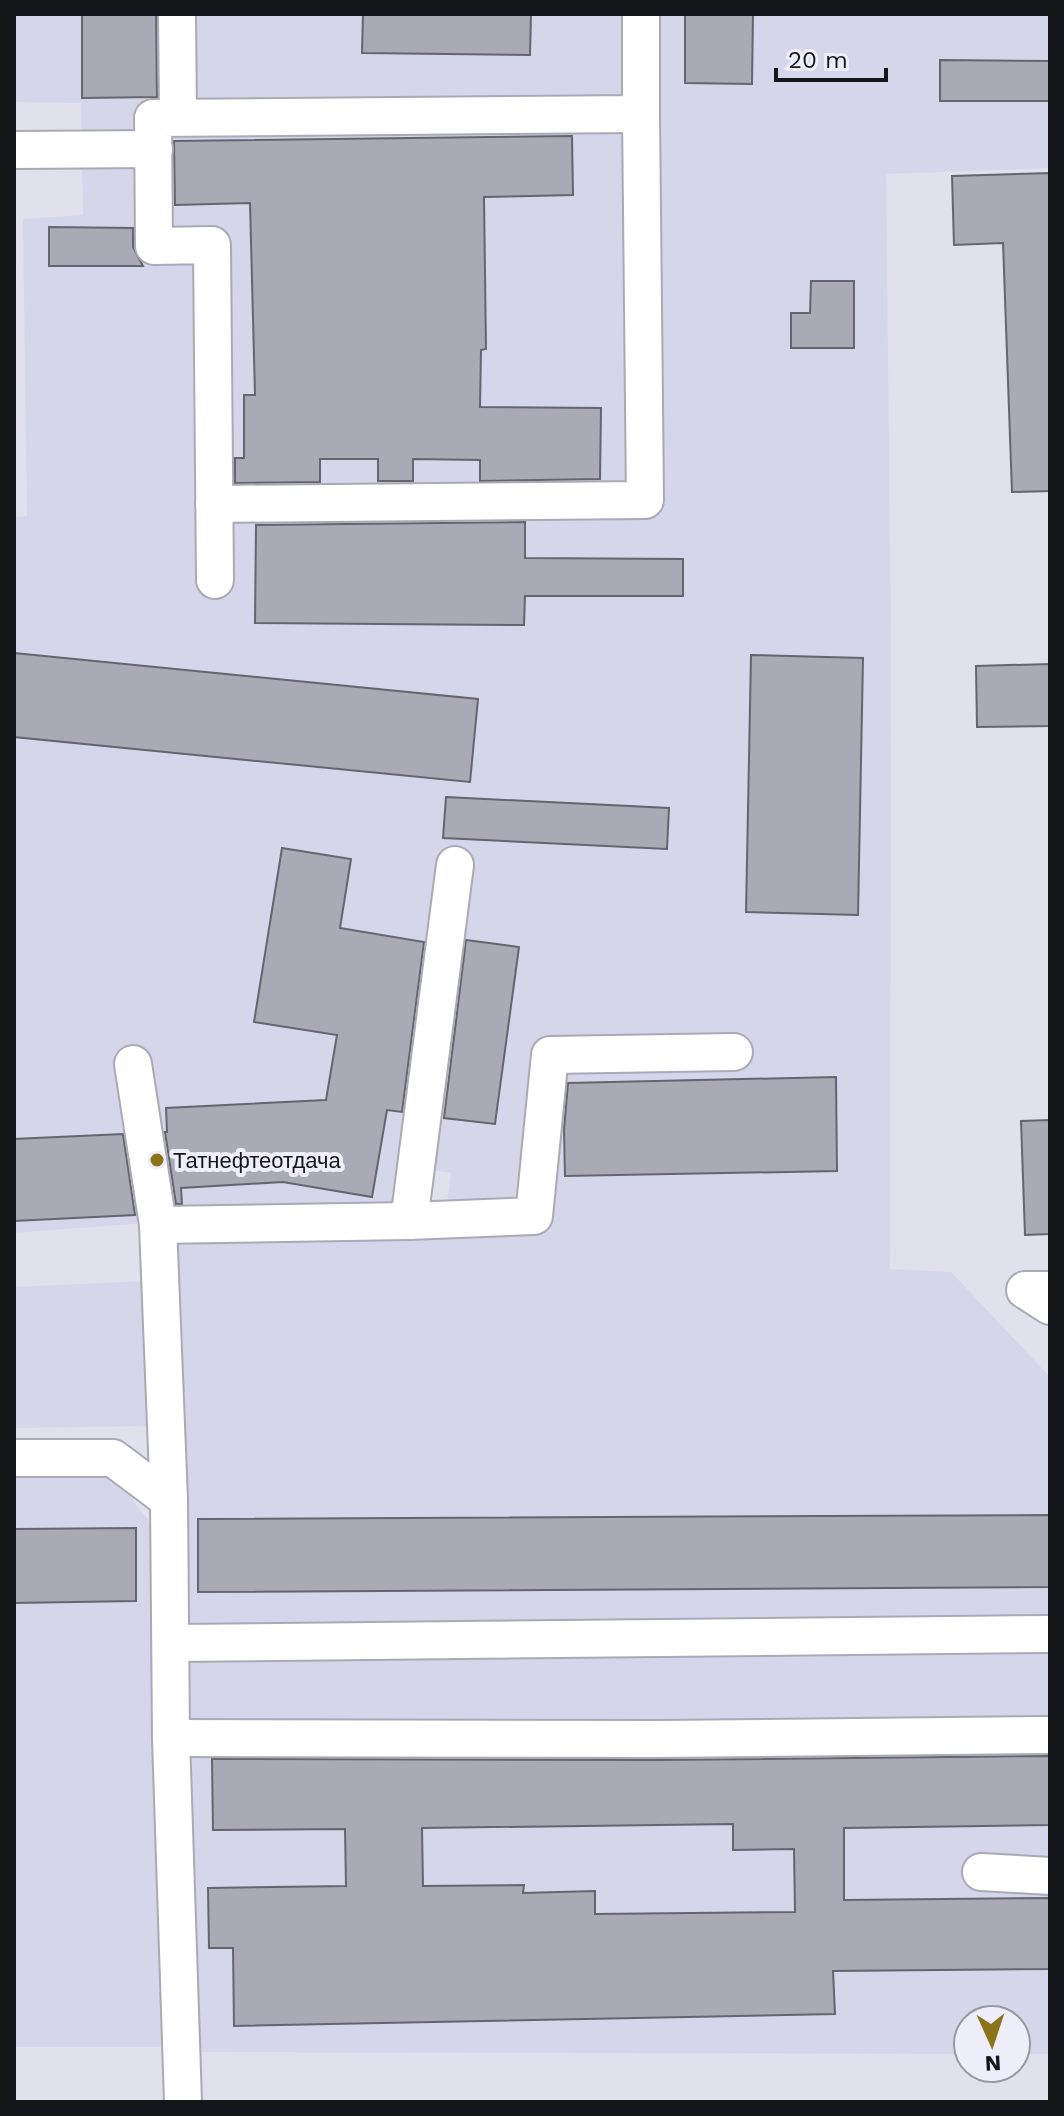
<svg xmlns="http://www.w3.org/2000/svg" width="1064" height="2116" viewBox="0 0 1064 2116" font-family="'Work Sans',sans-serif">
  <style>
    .built { fill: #d5d6e9 }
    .building { fill: #a9aab6; stroke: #64656f; stroke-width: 2; fill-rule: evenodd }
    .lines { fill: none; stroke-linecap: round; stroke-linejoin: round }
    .minor-casing { stroke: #a9aab5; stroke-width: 40 }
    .minor { stroke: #fff; stroke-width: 36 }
    .poi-dot { fill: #8a7417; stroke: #eeeefb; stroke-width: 3 }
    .labels { text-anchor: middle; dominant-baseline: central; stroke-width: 8; stroke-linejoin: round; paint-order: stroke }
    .poi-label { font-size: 22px; fill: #15161a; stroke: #eeeefb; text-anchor: start }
  </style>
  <rect width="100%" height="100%" fill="#e0e1ed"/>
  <g class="built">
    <path d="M 14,14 L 1050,14 L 1050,168 L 886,174 L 891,639 L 890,1269 L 951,1272 L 1050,1377 L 1050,2054 L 1016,2054 L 1016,2020 L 968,2020 L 968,2054 L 192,2052 L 172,1231 L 444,1228 L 451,1173 L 399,1165 L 391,1204 L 14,1233 L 14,517 L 27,516 L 23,219 L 83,215 L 81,103 L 14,102 Z"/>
    <path d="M 145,1281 L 149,1426 L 14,1428 L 14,1287 Z"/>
    <path d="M 14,1472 L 116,1478 L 151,1524 L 161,2047 L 14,2047 Z"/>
  </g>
  <g class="building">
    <path d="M 82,14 L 156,14 L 157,97 L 82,98 Z"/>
    <path d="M 363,14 L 531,14 L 530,55 L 362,53 Z"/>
    <path d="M 685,14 L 753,14 L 752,84 L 685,83 Z"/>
    <path d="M 940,60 L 1050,61 L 1050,101 L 940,101 Z"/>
    <path d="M 572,136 L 573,195 L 484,197 L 486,349 L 481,350 L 480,407 L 601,408 L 600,479 L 480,481 L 480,460 L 413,459 L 413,481 L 378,481 L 378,459 L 320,459 L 320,482 L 235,483 L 235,458 L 244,458 L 244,395 L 255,395 L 250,203 L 175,205 L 174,141 Z"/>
    <path d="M 1050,173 L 1050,491 L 1012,492 L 1003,243 L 954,245 L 952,176 Z"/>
    <path d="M 49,227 L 133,228 L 133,247 L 143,266 L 49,266 Z"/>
    <path d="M 811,281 L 854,281 L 854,348 L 791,348 L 791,313 L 810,313 Z"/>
    <path d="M 525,522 L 525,558 L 683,559 L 683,596 L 525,596 L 524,625 L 255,623 L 256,525 Z"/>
    <path d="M 14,653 L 478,699 L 470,782 L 14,737 Z"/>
    <path d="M 751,655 L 863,658 L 858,915 L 746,912 Z"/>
    <path d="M 1050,664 L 1050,726 L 977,727 L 976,666 Z"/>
    <path d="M 446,797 L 669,808 L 667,849 L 443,838 Z"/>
    <path d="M 282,848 L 351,859 L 340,928 L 424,942 L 402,1112 L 387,1110 L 372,1197 L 283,1182 L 181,1188 L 182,1204 L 176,1204 L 165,1132 L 167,1132 L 166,1108 L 326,1100 L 337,1035 L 254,1022 Z"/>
    <path d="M 466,940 L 519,947 L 495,1124 L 444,1118 Z"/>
    <path d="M 836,1077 L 837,1171 L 565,1176 L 564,1130 L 568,1083 Z"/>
    <path d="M 1050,1120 L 1050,1234 L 1025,1235 L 1021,1121 Z"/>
    <path d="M 123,1134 L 135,1215 L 14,1221 L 14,1139 Z"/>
    <path d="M 1050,1515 L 1050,1587 L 198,1592 L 198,1519 Z"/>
    <path d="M 136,1528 L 136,1601 L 14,1603 L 14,1529 Z"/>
    <path d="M 1050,1756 L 1050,1825 L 844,1828 L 844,1900 L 1050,1898 L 1050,1969 L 833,1971 L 835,2014 L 234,2026 L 233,1948 L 209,1948 L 208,1888 L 346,1886 L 345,1829 L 213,1830 L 212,1759 L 657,1760 ZM 733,1824 L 733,1850 L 794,1849 L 795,1912 L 595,1914 L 595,1891 L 523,1893 L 524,1885 L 423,1886 L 422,1828 Z"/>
  </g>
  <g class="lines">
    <defs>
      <g id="minor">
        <path d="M 177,14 L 178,117"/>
        <path d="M 14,150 L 154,149"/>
        <path d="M 214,504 L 645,500 L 641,114"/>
        <path d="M 215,580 L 212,245 L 154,246 L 153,118 L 641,114 L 641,14"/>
        <path d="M 133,1064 L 158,1225"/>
        <path d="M 409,1221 L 455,865"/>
        <path d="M 1050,1290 L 1025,1290 L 1050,1306"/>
        <path d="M 14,1458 L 113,1458 L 169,1500 L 171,1738 L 183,2102"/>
        <path d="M 169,1500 L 158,1225 L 409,1221 L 534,1216 L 550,1055 L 734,1052"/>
        <path d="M 172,1643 L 1050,1634"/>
        <path d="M 171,1738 L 657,1739 L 1050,1735"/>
        <path d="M 981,1872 L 1050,1876"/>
      </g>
    </defs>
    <use href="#minor" class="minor-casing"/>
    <use href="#minor" class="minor"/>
  </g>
  <circle class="poi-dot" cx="157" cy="1160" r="8"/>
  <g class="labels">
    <g class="poi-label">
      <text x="173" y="1160">Татнефтеотдача</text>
    </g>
  </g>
  <rect width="1064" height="2116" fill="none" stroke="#15161a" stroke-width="32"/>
  <g transform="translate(992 2044) rotate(177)"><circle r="38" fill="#eeeefb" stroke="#9798a1" stroke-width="2"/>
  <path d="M0-6L14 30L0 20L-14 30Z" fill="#8a7417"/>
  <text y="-12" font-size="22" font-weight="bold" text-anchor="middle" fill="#15161a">N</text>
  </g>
  <path d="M776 68v12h110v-12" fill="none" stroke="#15161a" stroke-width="4"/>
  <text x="788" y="68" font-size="24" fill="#15161a" stroke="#eeeefb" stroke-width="6" paint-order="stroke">20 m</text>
</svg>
